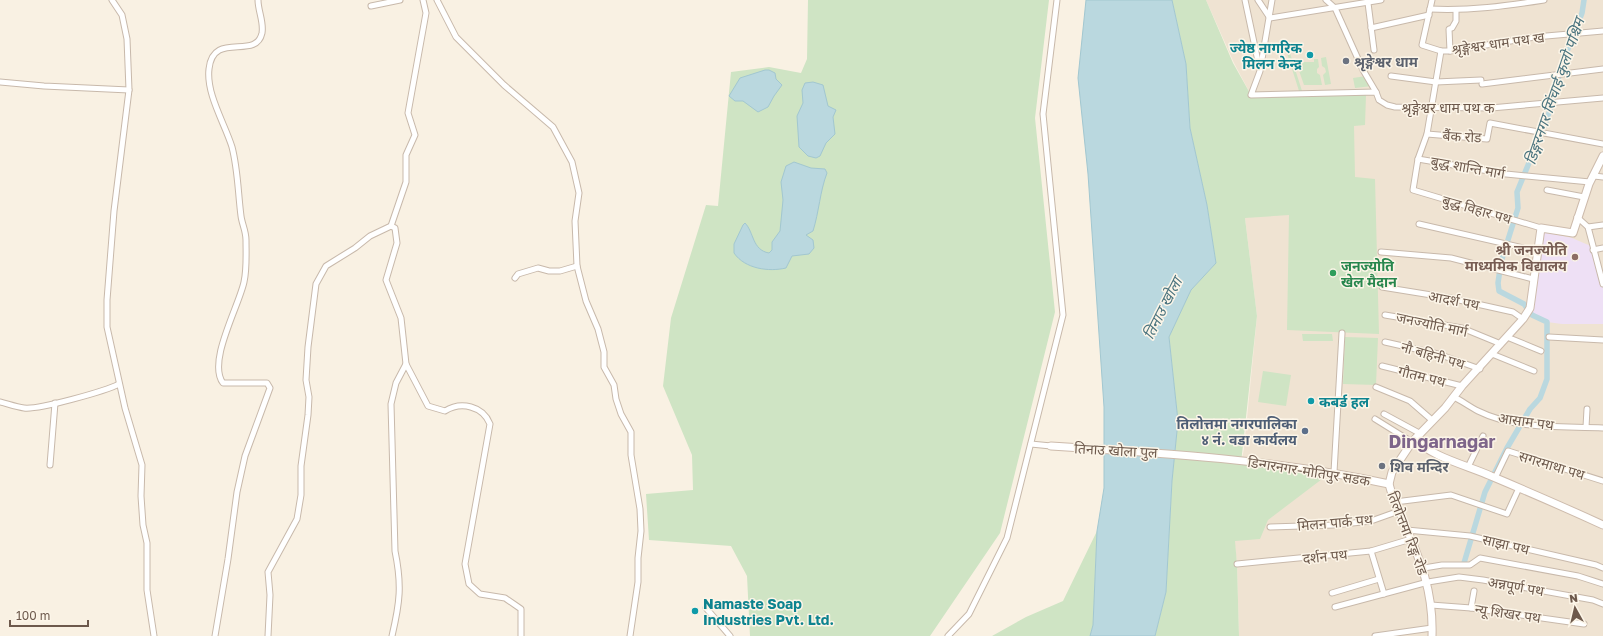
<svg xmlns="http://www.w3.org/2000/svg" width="1603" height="636" viewBox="0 0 1603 636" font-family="'Golos Text','Noto Sans Devanagari',sans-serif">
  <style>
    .residential { fill: #efe3d2 }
    .education { fill: #eee0f5 }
    .green { fill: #cfe4c4 }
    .water { fill: #bad8df; stroke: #a2c7d0 }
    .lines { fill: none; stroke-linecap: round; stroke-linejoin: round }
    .canal { stroke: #bad8df; stroke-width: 5.5 }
    .street-casing { stroke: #c8b9ab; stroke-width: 7 }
    .secondary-casing { stroke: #cdbbac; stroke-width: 9 }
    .street { stroke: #fff; stroke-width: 5 }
    .secondary { stroke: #fff; stroke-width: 7 }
    .culture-dot { fill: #0f9aa8; stroke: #fcf5e8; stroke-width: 1.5 }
    .worship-dot { fill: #6b7280; stroke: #fcf5e8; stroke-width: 1.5 }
    .education-dot { fill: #8d6e63; stroke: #fcf5e8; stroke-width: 1.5 }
    .leisure-dot { fill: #2e9e5b; stroke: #fcf5e8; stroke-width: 1.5 }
    .service-dot { fill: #5c6f8a; stroke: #fcf5e8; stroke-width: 1.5 }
    .labels { text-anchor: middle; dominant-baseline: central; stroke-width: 3; stroke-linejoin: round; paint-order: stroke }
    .street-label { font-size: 14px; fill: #6d594c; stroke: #fcf5e8 }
    .culture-label { font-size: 14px; font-weight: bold; fill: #0d838f; stroke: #fcf5e8; text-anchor: start }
    .worship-label { font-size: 14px; font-weight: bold; fill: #5b616d; stroke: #fcf5e8; text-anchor: start }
    .education-label { font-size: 14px; font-weight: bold; fill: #785e54; stroke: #fcf5e8; text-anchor: end }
    .leisure-label { font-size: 14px; font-weight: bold; fill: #27864d; stroke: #fcf5e8; text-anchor: start }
    .service-label { font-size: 14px; font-weight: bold; fill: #4e5e75; stroke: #fcf5e8; text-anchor: end }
    .water-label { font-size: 15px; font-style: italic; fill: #49737e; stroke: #fcf5e8 }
    .district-label { font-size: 18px; font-weight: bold; fill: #7e658a; stroke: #fcf5e8 }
  </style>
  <rect width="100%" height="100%" fill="#f9f1e3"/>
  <path class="residential" d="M 1206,0 L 1603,0 L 1603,636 L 1239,636 L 1237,564 L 1231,510 L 1244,449 L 1257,316 L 1245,218 L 1251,95 L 1234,63 Z"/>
  <path class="education" d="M 1544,232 L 1572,238 L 1593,247 L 1603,284 L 1603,324 L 1562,324 L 1547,322 L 1532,315 L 1537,251 Z"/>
  <g class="green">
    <path d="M 808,0 L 1049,0 L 1035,118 L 1055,312 L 1000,533 L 930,636 L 750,636 L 747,576 L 731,546 L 649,540 L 646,494 L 693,490 L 692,455 L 663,386 L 671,318 L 706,205 L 718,206 L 731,72 L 769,67 L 801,73 L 807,59 Z"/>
    <path d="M 1172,0 L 1206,0 L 1233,63 L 1251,95 L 1300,94 L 1285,47 L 1288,47 L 1303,94 L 1366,95 L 1365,125 L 1354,126 L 1355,177 L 1375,179 L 1379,334 L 1287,330 L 1289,215 L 1245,218 L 1257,316 L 1241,463 L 1326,476 L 1268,520 L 1260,539 L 1235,541 L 1237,564 L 1239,636 L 1155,636 L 1166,592 L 1172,481 L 1178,421 L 1169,337 L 1191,290 L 1216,263 L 1207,205 L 1190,128 L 1186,64 Z"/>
    <path d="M 1326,57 L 1331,84 L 1325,85 L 1323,75 L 1326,72 L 1325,68 L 1322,66 L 1321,58 Z"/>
    <path d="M 1314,59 L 1318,59 L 1319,67 L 1317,69 L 1317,73 L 1320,75 L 1322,85 L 1304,85 L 1296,62 L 1314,62 Z"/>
    <path d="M 1366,76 L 1372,86 L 1355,88 L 1353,78 Z"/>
    <path d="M 1302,334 L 1332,334 L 1333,341 L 1303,341 Z"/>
    <path d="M 1345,337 L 1378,338 L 1376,385 L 1343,384 Z"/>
    <path d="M 1263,371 L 1291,375 L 1286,406 L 1258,402 Z"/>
    <path d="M 1097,531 L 1093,625 L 1090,636 L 992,636 L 1026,617 L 1063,601 Z"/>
  </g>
  <g class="water">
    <path d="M 1086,0 L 1172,0 L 1186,64 L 1190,128 L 1207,205 L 1216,263 L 1191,290 L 1169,337 L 1178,421 L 1172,481 L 1166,592 L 1155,636 L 1090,636 L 1093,625 L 1097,531 L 1104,488 L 1104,407 L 1088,174 L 1078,78 Z"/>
    <path d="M 765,70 L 769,70 L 775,73 L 776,79 L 782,85 L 774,96 L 768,107 L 758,112 L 743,101 L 735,101 L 729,96 L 740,78 Z"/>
    <path d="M 813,82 L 823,85 L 828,106 L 836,110 L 833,117 L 835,134 L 826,143 L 820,156 L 816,158 L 808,156 L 799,147 L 797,116 L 803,103 L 802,90 L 805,83 Z"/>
    <path d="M 794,162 L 811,168 L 825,169 L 827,173 C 820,191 819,212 813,231 L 806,235 L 813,240 L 814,248 L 809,254 L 792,256 L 786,268 C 769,272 745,269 734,253 L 734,244 L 743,225 L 745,223 C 754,232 752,250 769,253 L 772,250 L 772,242 L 780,231 L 783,200 L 781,182 L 786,166 Z"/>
  </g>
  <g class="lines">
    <path class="canal" d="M 1464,563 L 1485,492 L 1507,448 L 1530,409 L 1540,398 L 1547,379 L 1547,322 L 1532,315 L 1524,304 L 1499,291 L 1498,283 L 1501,262 L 1518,208 L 1517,192 L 1547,119 L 1556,91 L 1560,69 L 1582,13 L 1584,0"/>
    <defs>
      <g id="street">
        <path d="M 112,0 L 122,15 L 127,39 L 129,90 L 114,211 L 107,300 L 107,327 L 125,408 L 142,465 L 141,496 L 143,525 L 147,543 L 147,590 L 154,636"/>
        <path d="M 437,0 L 456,37 L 504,85 L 553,127 L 572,162 L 579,193 L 575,221 L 577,266 L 586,301 L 598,329 L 604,352 L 604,367 L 614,385 L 616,399 L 621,414 L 631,432 L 631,455 L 640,509 L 641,531 L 638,558 L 638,582 L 630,636"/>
        <path d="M 1245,0 L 1259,66"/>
        <path d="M 1258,0 L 1270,18"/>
        <path d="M 1272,0 L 1260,71 L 1251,95 L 1376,92 L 1379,100 L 1387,105 L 1395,107 L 1491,108 L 1603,98"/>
        <path d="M 1326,0 L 1335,8 L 1363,70 L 1376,92"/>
        <path d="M 1432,0 L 1422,45 L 1441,51 L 1450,51 L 1535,37 L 1603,31"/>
        <path d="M 1368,3 L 1374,50"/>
        <path d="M 371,6 L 400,0"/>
        <path d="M 1430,9 C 1469,11 1506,6 1544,0"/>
        <path d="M 1270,18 L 1381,0"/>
        <path d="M 1371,28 L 1429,15"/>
        <path d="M 1441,51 L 1427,134 L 1418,159 L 1413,190 L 1541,228"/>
        <path d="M 1450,51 L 1449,29 L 1452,28 L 1456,21 L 1456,10"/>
        <path d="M 1391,76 L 1436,82 L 1481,80"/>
        <path d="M 0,82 L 44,86 L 129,90"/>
        <path d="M 1482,84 L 1603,69"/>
        <path d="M 1427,134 L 1487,139 L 1490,123 L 1603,144"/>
        <path d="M 1418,159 L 1506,174 L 1590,182"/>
        <path d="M 1594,176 L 1603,177"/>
        <path d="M 1547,190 L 1584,197"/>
        <path d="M 1577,217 L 1588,227 L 1603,284"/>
        <path d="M 1419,224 L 1537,251"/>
        <path d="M 1588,227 L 1603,225"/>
        <path d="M 1593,250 L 1603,248"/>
        <path d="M 1381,252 L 1451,258 L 1533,279"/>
        <path d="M 515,278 L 518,274 L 538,268 L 549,271 L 560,271 L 577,266"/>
        <path d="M 1382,287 L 1450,298 L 1513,312 L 1523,319"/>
        <path d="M 1385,315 L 1462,328 L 1501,344"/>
        <path d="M 1507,337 L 1541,351"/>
        <path d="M 1549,337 L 1603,340"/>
        <path d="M 1385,342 L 1438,354 L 1480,369"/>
        <path d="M 1492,354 L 1534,371"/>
        <path d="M 406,364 L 428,406 L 445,411 C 461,401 483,406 490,424 L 465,564 L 469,584 L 480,594 L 505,598 L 521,609 L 521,636"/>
        <path d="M 1382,366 L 1462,386"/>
        <path d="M 1376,387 L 1410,401 L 1433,421"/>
        <path d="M 1454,397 C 1462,401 1470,407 1478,411 C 1516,430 1562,426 1603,428"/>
        <path d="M 0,402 C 8,404 16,407 24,408 C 38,410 106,391 119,384"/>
        <path d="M 1384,414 L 1421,434"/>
        <path d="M 1375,419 L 1412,442"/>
        <path d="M 1586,427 L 1587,409"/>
        <path d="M 1031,444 L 1051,446"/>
        <path d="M 50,465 L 55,403"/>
        <path d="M 1468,467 L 1483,436"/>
        <path d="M 1334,472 L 1342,333"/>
        <path d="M 1495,478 L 1508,451 L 1603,481"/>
        <path d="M 1395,502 L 1451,495 L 1507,514 L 1519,488"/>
        <path d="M 1270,527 L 1334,525 L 1371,521 L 1399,511"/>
        <path d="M 1407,530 L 1470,536 L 1596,565 L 1603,568"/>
        <path d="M 1371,551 L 1384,594"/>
        <path d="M 1237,564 L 1371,551 L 1411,539"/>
        <path d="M 1424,568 L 1442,565 L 1470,565 L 1480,558 L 1578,576 L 1603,584"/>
        <path d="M 1332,593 L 1379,579"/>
        <path d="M 1431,605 L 1471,608 L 1584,624"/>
        <path d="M 1335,607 L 1428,582 L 1459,577 L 1483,580 L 1593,600 L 1603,604"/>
        <path d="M 706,608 L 730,636"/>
        <path d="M 1471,608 L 1474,591"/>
        <path d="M 215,636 L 228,559 L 237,492 L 245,456 L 270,388 L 267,383 L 223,383 C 207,362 239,306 244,282 C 247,269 246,253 246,240 C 246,231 242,224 241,216 C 238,193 238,170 232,147 C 225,124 206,94 209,69 C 213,30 256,61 262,33 C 264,22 258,11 258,0"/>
        <path d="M 268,636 L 270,595 L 268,572 L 297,519 L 301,495 L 301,466 L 308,415 L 309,397 L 306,380 L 308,347 L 316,284 L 326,266 L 355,248 L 370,236 L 391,226"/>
        <path d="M 392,636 C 400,602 402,585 395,551 L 391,404 L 396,383 L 406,364 L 401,318 L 386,280 L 397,243 L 395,228 L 391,226 L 406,182 L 406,155 L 415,135 L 408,113 L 426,13 L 423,0"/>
        <path d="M 948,636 L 969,614 L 1007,538 L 1063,315 L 1043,114 L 1057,0"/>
        <path d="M 1375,636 L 1432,628"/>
      </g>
      <g id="secondary">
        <path d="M 1415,439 C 1431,457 1469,466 1491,476 C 1529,492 1566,508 1603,525"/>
        <path d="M 1051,446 C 1165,453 1278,460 1389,484"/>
        <path d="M 1432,636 C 1434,578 1411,543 1391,491 L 1389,484 L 1392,472 L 1412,442 L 1445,408 L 1462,386 L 1523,319 L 1530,308 L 1541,228 L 1573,233 L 1589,184 L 1603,156"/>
      </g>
    </defs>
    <use href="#street" class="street-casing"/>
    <use href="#secondary" class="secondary-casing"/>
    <use href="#street" class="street"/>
    <use href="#secondary" class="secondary"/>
  </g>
  <g class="culture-dot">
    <circle cx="1310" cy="55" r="4"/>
    <circle cx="1311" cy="401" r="4"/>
    <circle cx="695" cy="611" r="4"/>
  </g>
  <g class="worship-dot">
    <circle cx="1346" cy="61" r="4"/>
    <circle cx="1382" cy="466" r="4"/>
  </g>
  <circle class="education-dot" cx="1575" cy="257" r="4"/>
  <circle class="leisure-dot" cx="1333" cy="273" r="4"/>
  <circle class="service-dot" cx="1305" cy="431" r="4"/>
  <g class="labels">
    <g class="street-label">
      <text transform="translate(1498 43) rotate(-8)">श्रृङ्गेश्वर धाम पथ ख</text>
      <text x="1448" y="107">श्रृङ्गेश्वर धाम पथ क</text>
      <text transform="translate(1462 136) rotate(3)">बैंक रोड</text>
      <text transform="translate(1468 167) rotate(10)">बुद्ध शान्ति मार्ग</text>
      <text transform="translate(1477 209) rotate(16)">बुद्ध विहार पथ</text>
      <text transform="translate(1454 300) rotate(11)">आदर्श पथ</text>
      <text transform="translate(1432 324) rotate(12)">जनज्योति मार्ग</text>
      <text transform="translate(1433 355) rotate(16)">नौ बहिनी पथ</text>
      <text transform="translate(1422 376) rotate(14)">गौतम पथ</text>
      <text transform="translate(1526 421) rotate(8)">आसाम पथ</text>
      <text transform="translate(1116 450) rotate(3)">तिनाउ खोला पुल</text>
      <text transform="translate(1552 465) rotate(17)">सगरमाथा पथ</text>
      <text transform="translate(1309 471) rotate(9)">डिन्गरनगर-मोतिपुर सडक</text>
      <text transform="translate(1335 522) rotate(-5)">मिलन पार्क पथ</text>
      <text transform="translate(1408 533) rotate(69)">तिलोत्तमा रिङ्ग रोड</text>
      <text transform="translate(1506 544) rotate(13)">साझा पथ</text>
      <text transform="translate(1325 556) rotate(-6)">दर्शन पथ</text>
      <text transform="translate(1516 586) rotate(10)">अन्नपूर्ण पथ</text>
      <text transform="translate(1508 613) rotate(8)">न्यू शिखर पथ</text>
    </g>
    <g class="culture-label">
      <text x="1302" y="47" text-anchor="end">ज्येष्ठ नागरिक<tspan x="1302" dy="16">मिलन केन्द्र</tspan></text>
      <text x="1319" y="401">कबर्ड हल</text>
      <text x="703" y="603">Namaste Soap<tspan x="703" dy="16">Industries Pvt. Ltd.</tspan></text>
    </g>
    <g class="worship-label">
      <text x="1354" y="61">श्रृङ्गेश्वर धाम</text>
      <text x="1390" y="466">शिव मन्दिर</text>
    </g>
    <g class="education-label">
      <text x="1567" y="249">श्री जनज्योति<tspan x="1567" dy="16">माध्यमिक विद्यालय</tspan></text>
    </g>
    <g class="leisure-label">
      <text x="1341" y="265">जनज्योति<tspan x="1341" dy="16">खेल मैदान</tspan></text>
    </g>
    <g class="service-label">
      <text x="1297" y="423">तिलोत्तमा नगरपालिका<tspan x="1297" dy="16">४ नं. वडा कार्यलय</tspan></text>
    </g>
    <g class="water-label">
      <text transform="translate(1554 91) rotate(-71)">डिङ्गरनगर सिंचाई कुलो पश्चिम</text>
      <text transform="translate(1162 308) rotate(-63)">तिनाउ खोला</text>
    </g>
    <g class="district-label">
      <text x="1442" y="441">Dingarnagar</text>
    </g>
  </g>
  <g transform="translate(1575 608) rotate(352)" stroke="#fcf5e8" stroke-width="3" paint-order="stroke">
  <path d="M0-3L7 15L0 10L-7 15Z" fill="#6d594c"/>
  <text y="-6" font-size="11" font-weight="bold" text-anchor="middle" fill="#6d594c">N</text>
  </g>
  <path d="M10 620v6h78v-6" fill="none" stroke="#6d594c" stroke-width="2"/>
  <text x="16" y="620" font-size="12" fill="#6d594c" stroke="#fcf5e8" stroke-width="3" paint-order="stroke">100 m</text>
</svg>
